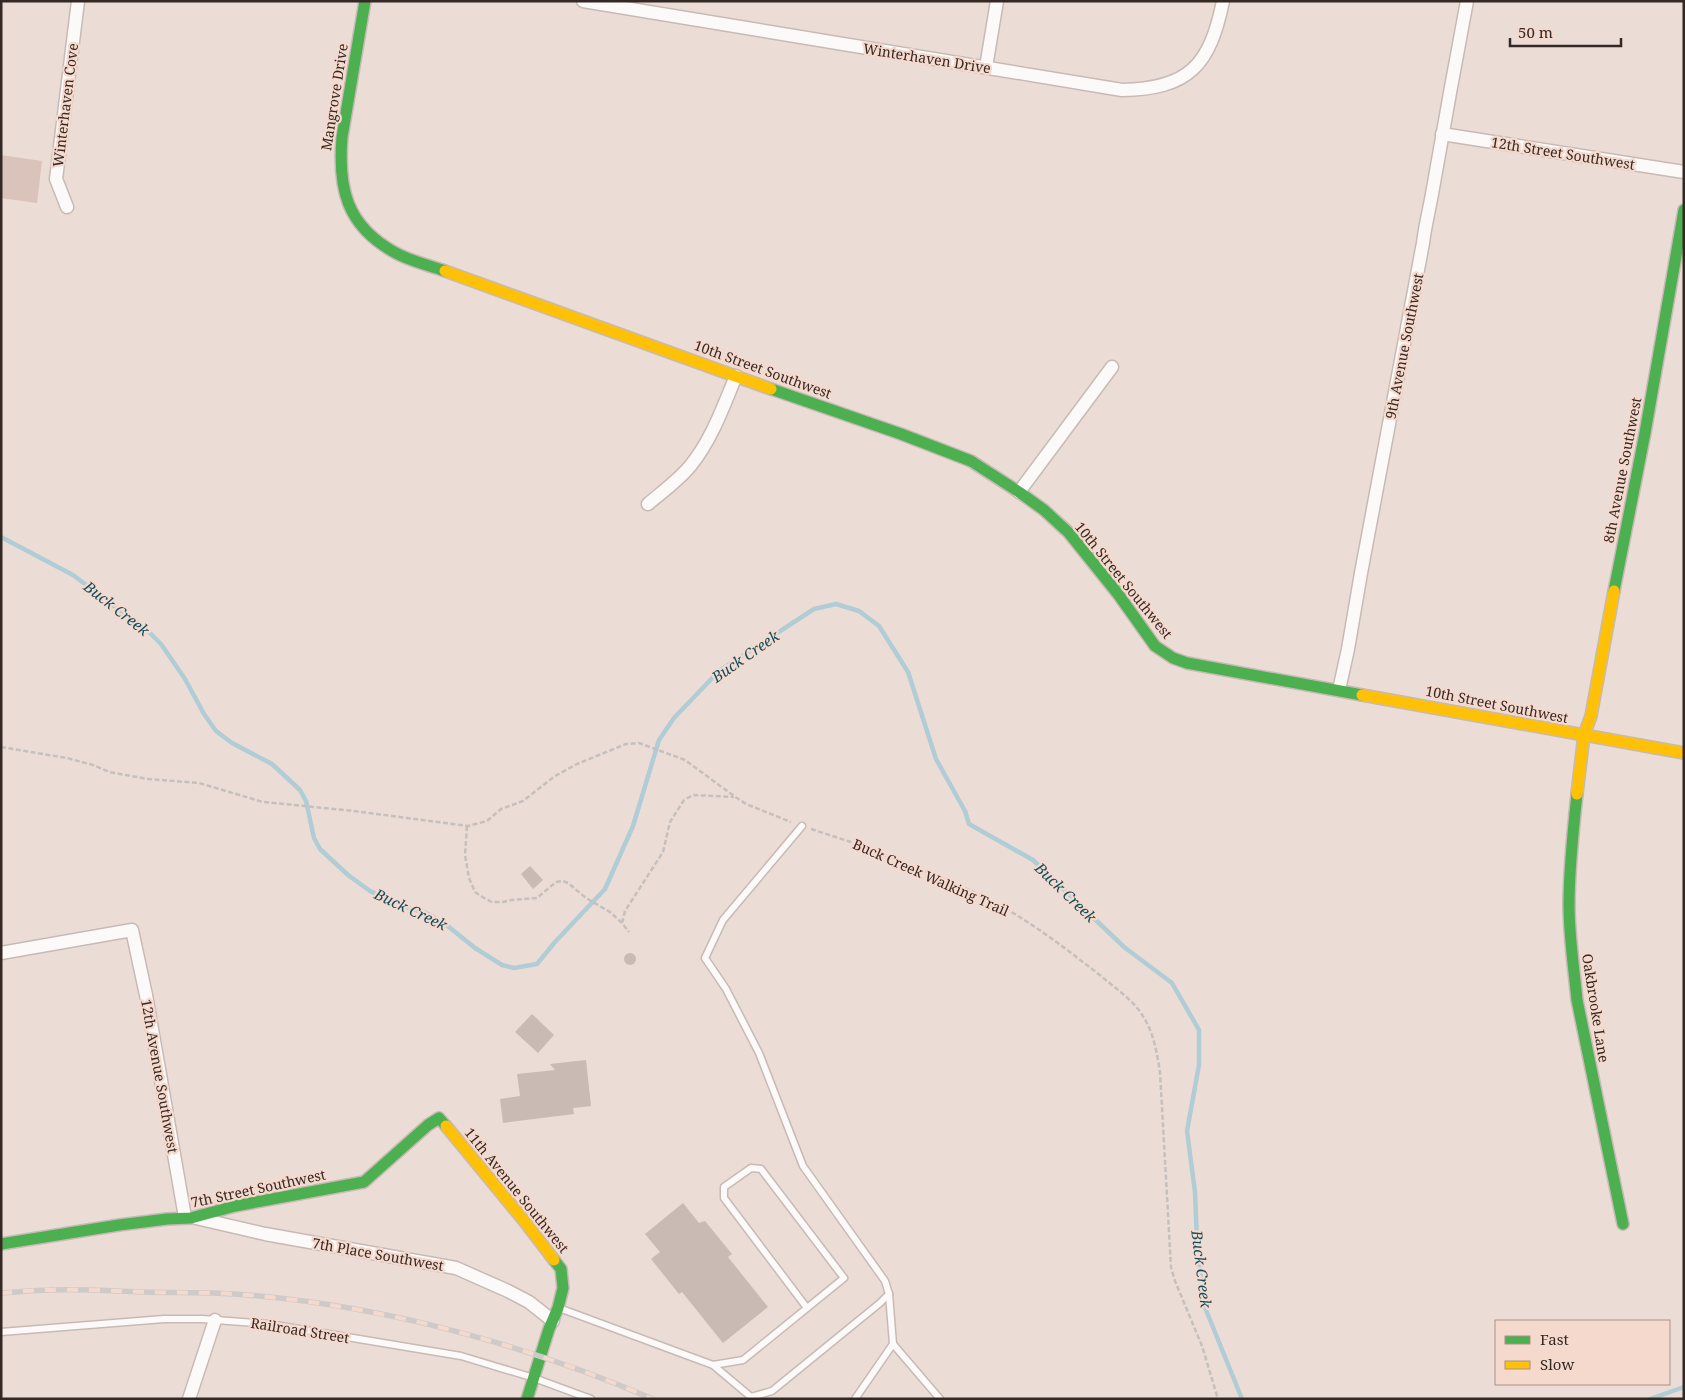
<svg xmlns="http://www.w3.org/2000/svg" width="1685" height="1400" viewBox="0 0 1685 1400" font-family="'Noto Serif',serif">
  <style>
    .green { fill: #dac3ba }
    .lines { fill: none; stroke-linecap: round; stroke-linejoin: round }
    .stream { stroke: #b0cdd6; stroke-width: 4.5 }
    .building { fill: #c9bab4 }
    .lane-casing { stroke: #c7bab5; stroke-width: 9 }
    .street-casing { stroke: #c7bab5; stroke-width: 15 }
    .fast-casing { stroke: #c7bab5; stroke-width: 14 }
    .slow-casing { stroke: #c7bab5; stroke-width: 14 }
    .path { stroke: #c5c0be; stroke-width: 2.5; stroke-dasharray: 5 2.5; stroke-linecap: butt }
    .lane { stroke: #fcfaf9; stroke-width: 6 }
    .street { stroke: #fcfaf9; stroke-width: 12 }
    .fast { stroke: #4caf50; stroke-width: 11 }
    .slow { stroke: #ffc107; stroke-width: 11 }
    .rail-casing { stroke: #cfcac8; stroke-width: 5.5 }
    .rail { stroke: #f5d9cd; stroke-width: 4; stroke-dasharray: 11; stroke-linecap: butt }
    .labels { text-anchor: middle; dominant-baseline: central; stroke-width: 4.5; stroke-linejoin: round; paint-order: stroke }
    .street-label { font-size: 14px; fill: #332824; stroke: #f5d9cd }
    .water-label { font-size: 15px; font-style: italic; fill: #0c4f5f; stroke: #f5d9cd }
  </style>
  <rect width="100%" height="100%" fill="#ecdcd6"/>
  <path class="green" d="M 1,155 L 42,161 L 37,203 L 1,198 Z"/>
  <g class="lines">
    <g class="stream">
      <path d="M 1,537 L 73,575 L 118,609 L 142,625 L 161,644 L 185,679 L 204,714 L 216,731 L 232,743 L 272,764 L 300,790 L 306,801 L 314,838 L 320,849 L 348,875 L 370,891 L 397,904 L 426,913 L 444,923 L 475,948 L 502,965 L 514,968 L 537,964 L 555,942 L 605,889 L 633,826 L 659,740 L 674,718 L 719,671 L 814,609 L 836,604 L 859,611 L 879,626 L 908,672 L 936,759 L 965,811 L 969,824 L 1033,860 L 1124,947 L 1172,983 L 1199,1030 L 1199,1065 L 1187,1131 L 1195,1192 L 1197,1241 L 1204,1305 L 1242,1399"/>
      <path d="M 1650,1399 L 1684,1387"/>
    </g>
  </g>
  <g class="building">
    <path d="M 530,866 L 543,880 L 533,889 L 521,874 Z"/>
    <circle cx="630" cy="959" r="6"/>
    <path d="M 532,1014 L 554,1035 L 538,1053 L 515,1032 Z"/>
    <path d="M 586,1060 L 591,1106 L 573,1108 L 574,1114 L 503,1123 L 500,1099 L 520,1096 L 517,1074 L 555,1070 L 550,1064 Z"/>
    <path d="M 683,1203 L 699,1223 L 705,1221 L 732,1254 L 728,1257 L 768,1307 L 723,1343 L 682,1292 L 679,1294 L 651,1259 L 660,1252 L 645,1234 Z"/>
  </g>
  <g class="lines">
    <defs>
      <g id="lane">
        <path d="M 889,1294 L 893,1344 L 940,1399"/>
        <path d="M 559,1308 L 713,1365 L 743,1360 L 844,1278 L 761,1169 L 751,1168 L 724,1187 L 724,1198 L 807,1308"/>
        <path d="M 1,1332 L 164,1319 L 202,1319 L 269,1324 L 461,1356 L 534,1378 L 591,1399"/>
        <path d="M 713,1365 L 751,1397 L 772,1391 L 880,1303 L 889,1294 L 885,1281 L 803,1166 L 759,1053 L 726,989 L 705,958 L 723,920 L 802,826"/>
        <path d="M 855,1399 L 893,1344"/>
      </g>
      <g id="street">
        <path d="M 583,1 L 1122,90 C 1189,89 1210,65 1223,1"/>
        <path d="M 986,67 L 997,1"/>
        <path d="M 1442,134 L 1684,172"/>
        <path d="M 67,207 L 56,179 L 78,1"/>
        <path d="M 1019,492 L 1112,367"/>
        <path d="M 648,504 C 662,492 679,480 691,465 C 712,439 723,407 736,376"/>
        <path d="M 1339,690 L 1348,649 L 1361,573 L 1423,243 C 1425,226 1429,211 1432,194 C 1443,130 1455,65 1467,1"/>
        <path d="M 1,953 L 132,930 L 146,995 L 185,1217"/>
        <path d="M 196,1218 L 265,1234 L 456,1268 L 508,1291 L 529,1302 L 553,1321"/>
        <path d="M 189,1399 L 215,1320"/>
      </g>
      <g id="fast">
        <path d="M 365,1 L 342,137 C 338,188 346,225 394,252 C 409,261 429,265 445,271"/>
        <path d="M 771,389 L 901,434 L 971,461 L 1019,492 L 1044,510 L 1069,533 L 1118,594 L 1155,646 L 1173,658 L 1187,663 L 1362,695"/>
        <path d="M 1614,591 L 1645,433 L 1684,210"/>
        <path d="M 1577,794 C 1573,831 1569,868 1569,905 C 1569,936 1574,969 1577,1000 L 1623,1224"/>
        <path d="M 1,1244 L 119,1225 L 167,1219 L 191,1218 L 235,1206 L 364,1182 L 428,1125 L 439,1118 L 446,1126"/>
        <path d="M 527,1399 L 549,1329 L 558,1308 L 563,1288 L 561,1269 L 554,1260"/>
      </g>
      <g id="slow">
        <path d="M 445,271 L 771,389"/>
        <path d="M 1362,695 L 1684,753"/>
        <path d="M 1577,794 L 1584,735 L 1591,716 L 1614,591"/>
        <path d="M 446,1126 L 525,1222 L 554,1260"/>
      </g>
    </defs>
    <use href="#lane" class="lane-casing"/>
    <use href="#street" class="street-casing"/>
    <use href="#fast" class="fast-casing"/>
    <use href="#slow" class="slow-casing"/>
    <g class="path">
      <path d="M 1,747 L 67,758 L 93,765 L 109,772 L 148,779 L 199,783 L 263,802 L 354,811 L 468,826 L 487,821 L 501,809 L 523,801 L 555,776 L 577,764 L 626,744 L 639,743 L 685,760 L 734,796 L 746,804 L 791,822"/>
      <path d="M 467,826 L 465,855 L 469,878 L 475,892 L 484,898 L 492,902 L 503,902 L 511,900 L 537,898 L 556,882 L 563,881 L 568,883 L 586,898 L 610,912 L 622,923 L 629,932"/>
      <path d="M 811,829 L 869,848 L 876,852 C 913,867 952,881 988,899 C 1029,920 1065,948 1101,976 C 1116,989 1134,1000 1144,1018 C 1154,1034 1157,1054 1160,1072 L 1171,1267 L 1175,1281 L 1202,1346 L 1218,1399"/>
      <path d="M 622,923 L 625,911 L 663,852 L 670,822 L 684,800 L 693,795 L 734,797"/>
    </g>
    <use href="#lane" class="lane"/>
    <use href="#street" class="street"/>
    <use href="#fast" class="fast"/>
    <use href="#slow" class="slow"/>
    <defs>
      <path id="rail" d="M 1,1293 C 18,1292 34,1290 50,1290 C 82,1289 114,1291 145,1292 C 179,1293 214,1292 247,1295 C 384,1306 527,1345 653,1399"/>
    </defs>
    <use href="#rail" class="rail-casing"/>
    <use href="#rail" class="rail"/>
  </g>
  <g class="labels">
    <g class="street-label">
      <text transform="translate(927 58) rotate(9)">Winterhaven Drive</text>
      <text transform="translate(334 97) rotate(-81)">Mangrove Drive</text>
      <text transform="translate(65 105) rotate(-83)">Winterhaven Cove</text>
      <text transform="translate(1563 153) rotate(9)">12th Street Southwest</text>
      <text transform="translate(1404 346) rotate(-79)">9th Avenue Southwest</text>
      <text transform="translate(763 369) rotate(20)">10th Street Southwest</text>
      <text transform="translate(1622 470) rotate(-79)">8th Avenue Southwest</text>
      <text transform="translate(1124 580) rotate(51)">10th Street Southwest</text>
      <text transform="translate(1497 704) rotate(11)">10th Street Southwest</text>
      <text transform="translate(931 877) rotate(24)">Buck Creek Walking Trail</text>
      <text transform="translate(1596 1008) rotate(81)">Oakbrooke Lane</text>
      <text transform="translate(160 1076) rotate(80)">12th Avenue Southwest</text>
      <text transform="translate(258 1188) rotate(-12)">7th Street Southwest</text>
      <text transform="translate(517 1190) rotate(51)">11th Avenue Southwest</text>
      <text transform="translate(378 1254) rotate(10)">7th Place Southwest</text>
      <text transform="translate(300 1330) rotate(9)">Railroad Street</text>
    </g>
    <g class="water-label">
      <text transform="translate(117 608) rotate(38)">Buck Creek</text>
      <text transform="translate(745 656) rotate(-35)">Buck Creek</text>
      <text transform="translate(1066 892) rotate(44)">Buck Creek</text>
      <text transform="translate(411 909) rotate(25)">Buck Creek</text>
      <text transform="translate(1202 1269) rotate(83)">Buck Creek</text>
    </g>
  </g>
  <rect width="1685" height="1400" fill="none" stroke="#332824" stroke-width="5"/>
  <rect x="1495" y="1320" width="175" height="65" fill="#f5d9cd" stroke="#a79289"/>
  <rect x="1505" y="1336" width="25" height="8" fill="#4caf50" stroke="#a79289"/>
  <text x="1540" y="1345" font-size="15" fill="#332824">Fast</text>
  <rect x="1505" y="1361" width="25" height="8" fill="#ffc107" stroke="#a79289"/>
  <text x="1540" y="1370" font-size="15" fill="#332824">Slow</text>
  <path d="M1510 38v8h111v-8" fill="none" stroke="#332824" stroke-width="2.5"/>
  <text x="1518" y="38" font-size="15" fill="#332824" stroke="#f5d9cd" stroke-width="4" paint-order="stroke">50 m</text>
</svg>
